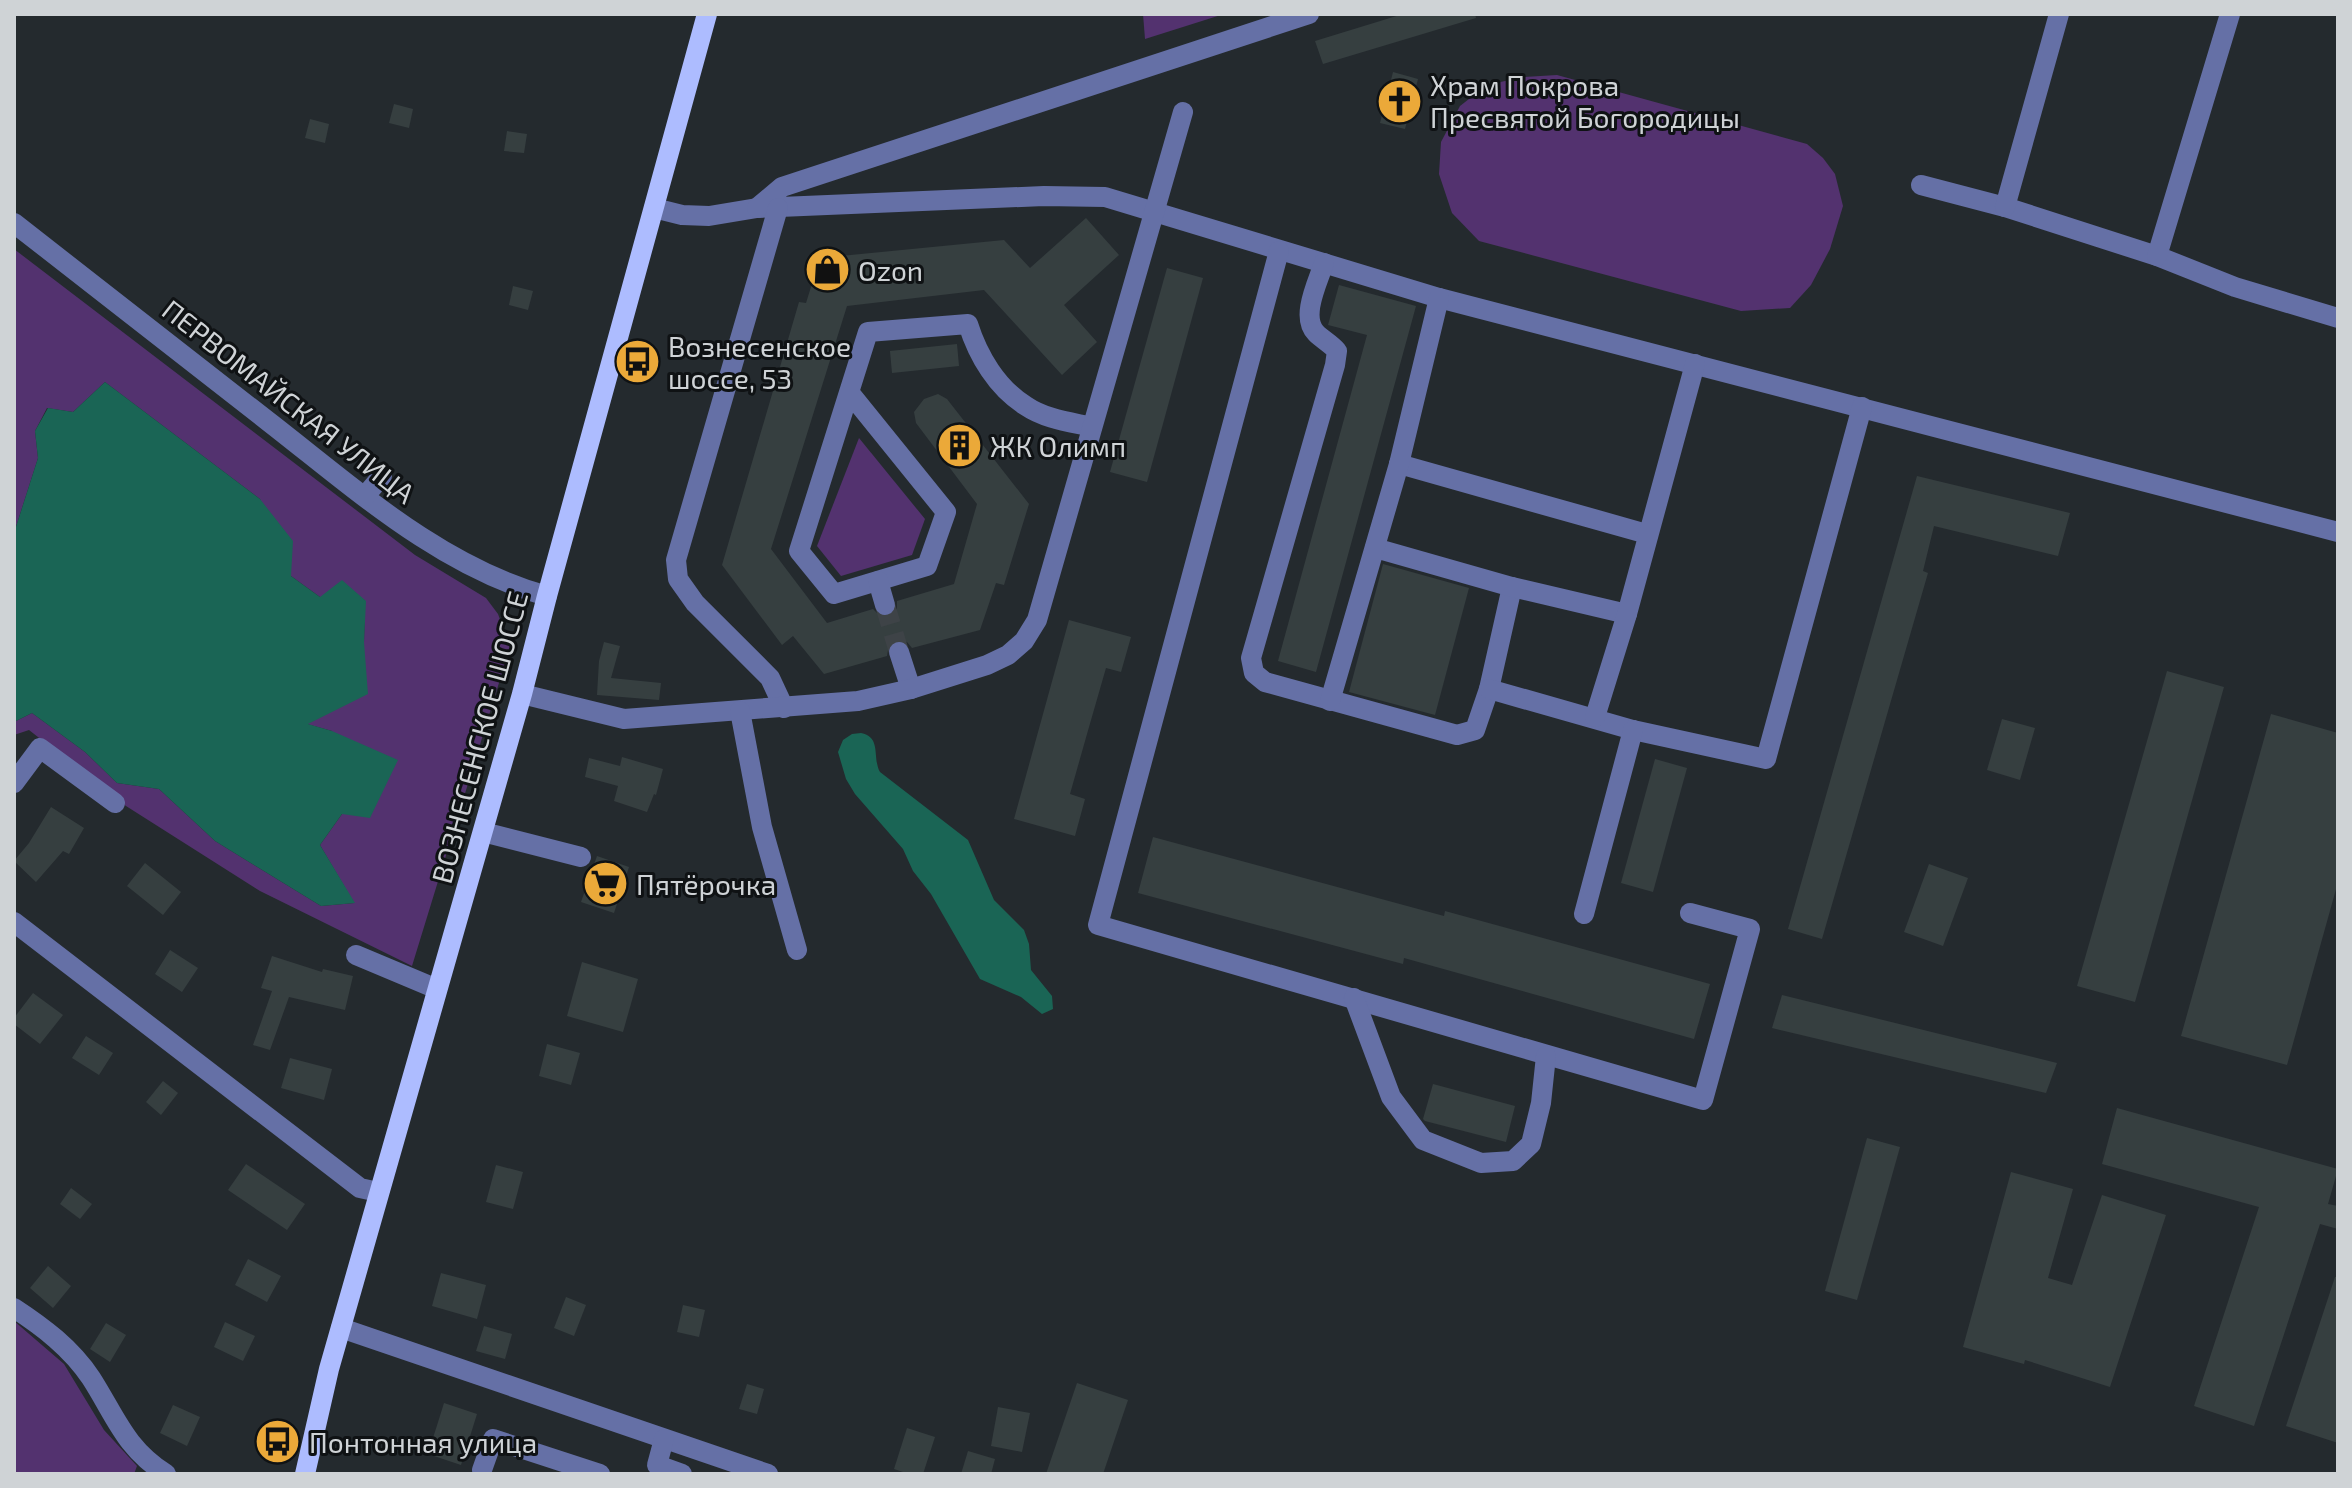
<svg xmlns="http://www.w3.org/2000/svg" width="2352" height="1488" viewBox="0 0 2352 1488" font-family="'Exo 2',sans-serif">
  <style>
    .green { fill: #53326f }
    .water { fill: #1a6555 }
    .building { fill: #363f40 }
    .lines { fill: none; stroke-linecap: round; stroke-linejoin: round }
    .minor-tunnel { stroke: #3e4347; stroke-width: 20; stroke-dasharray: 20 10; stroke-linecap: butt }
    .minor { stroke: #6570a6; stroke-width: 20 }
    .major { stroke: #adbcff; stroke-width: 20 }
    .labels { text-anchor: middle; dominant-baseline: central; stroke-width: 6; stroke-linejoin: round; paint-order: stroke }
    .poi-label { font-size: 28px; fill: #cfd3d6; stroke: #0f1214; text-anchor: start }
    .street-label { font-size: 28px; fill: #cfd3d6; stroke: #0f1214 }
  </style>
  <rect width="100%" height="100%" fill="#242a2e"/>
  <g class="green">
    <path d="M 1143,14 L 1224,14 L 1145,39 Z"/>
    <path d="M 1557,75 L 1807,144 L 1823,158 L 1835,174 L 1843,206 L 1830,249 L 1811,285 L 1790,308 L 1741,311 L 1479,241 L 1452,213 L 1439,174 L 1441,142 L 1460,106 L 1478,92 L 1496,83 L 1523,77 Z"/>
    <path d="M 14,249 L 415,555 L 486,598 L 498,614 L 510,647 L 412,966 L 260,891 L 126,806 L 29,730 L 14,735 L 14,722 L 32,713 L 85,752 L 117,783 L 159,789 L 215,841 L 321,906 L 354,903 L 320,845 L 342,814 L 332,731 L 307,724 L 364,642 L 365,600 L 320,597 L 291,576 L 260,499 L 105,382 L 73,412 L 47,408 L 35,431 L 38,458 L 14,533 Z"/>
    <path d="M 859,438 L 925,519 L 912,555 L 841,576 L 817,546 Z"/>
    <path d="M 14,1321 L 64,1364 L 104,1430 L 137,1466 L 134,1474 L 14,1474 Z"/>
  </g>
  <g class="water">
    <path d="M 105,382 L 260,499 L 293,541 L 291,576 L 320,597 L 342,580 L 366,601 L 364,642 L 368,694 L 308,724 L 332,731 L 398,760 L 370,818 L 342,814 L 320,845 L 355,903 L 321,906 L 215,841 L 159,789 L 117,783 L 85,752 L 32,713 L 14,722 L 14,533 L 38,458 L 35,431 L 48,408 L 73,412 Z"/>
    <path d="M 861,733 C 882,737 872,758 880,772 L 968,840 L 994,900 L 1024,930 L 1029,944 L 1031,970 L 1052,996 L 1053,1009 L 1042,1014 L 1021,997 L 980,979 L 931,894 L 913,871 L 903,849 L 855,794 L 846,779 L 838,752 L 843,740 L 852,734 Z"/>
  </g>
  <g class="building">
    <path d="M 1403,14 L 1475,14 L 1476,18 L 1323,64 L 1315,41 Z"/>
    <path d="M 1393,72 L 1418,79 L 1405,129 L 1380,123 Z"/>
    <path d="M 394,104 L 413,109 L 409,128 L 389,123 Z"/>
    <path d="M 310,119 L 329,124 L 325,143 L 305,138 Z"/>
    <path d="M 507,131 L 527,134 L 524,153 L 504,151 Z"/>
    <path d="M 1086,218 L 1119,255 L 1064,305 L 1097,342 L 1062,375 L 984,290 L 847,306 L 771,549 L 827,623 L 873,609 L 881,617 L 889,617 L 897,609 L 897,601 L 954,584 L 977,504 L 916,423 L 914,412 L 924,399 L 938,394 L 947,399 L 1029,504 L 1004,585 L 996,583 L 980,630 L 912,648 L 907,642 L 896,640 L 889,644 L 887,656 L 824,674 L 793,636 L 782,645 L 722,565 L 799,302 L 806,303 L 820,258 L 1004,240 L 1030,268 Z"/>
    <path d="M 1167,268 L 1203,278 L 1147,482 L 1110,472 Z"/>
    <path d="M 1339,285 L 1416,306 L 1316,672 L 1278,661 L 1367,335 L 1328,325 Z"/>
    <path d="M 513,286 L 533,291 L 528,310 L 509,305 Z"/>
    <path d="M 957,344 L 959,366 L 892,373 L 890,351 Z"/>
    <path d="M 1917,476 L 2070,513 L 2058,556 L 1934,526 L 1923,571 L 1928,573 L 1822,939 L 1788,929 Z"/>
    <path d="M 1383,564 L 1469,588 L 1435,715 L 1349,692 Z"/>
    <path d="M 1069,620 L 1131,637 L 1121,672 L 1106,668 L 1087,734 L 1070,794 L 1085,799 L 1075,836 L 1014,819 Z"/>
    <path d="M 604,642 L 620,646 L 611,678 L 661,683 L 659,700 L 597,695 L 599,661 Z"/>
    <path d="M 2167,671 L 2224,687 L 2135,1002 L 2077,986 Z"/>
    <path d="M 2271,714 L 2338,733 L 2338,882 L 2287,1065 L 2181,1036 Z"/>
    <path d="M 2002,719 L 2035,728 L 2020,780 L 1987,770 Z"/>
    <path d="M 622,757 L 663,769 L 656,795 L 654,794 L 647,812 L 614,801 L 618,786 L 585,777 L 589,758 L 620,766 Z"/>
    <path d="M 1655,759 L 1687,768 L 1653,892 L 1621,883 Z"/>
    <path d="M 51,807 L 84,828 L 69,854 L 63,851 L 36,882 L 14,861 L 29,843 Z"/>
    <path d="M 1153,837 L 1444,916 L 1445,911 L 1710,984 L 1694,1039 L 1404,958 L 1403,964 L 1138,893 Z"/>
    <path d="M 597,856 L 629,867 L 614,913 L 581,902 Z"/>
    <path d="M 145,863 L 181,892 L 163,915 L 127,886 Z"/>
    <path d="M 1929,864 L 1968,878 L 1943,946 L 1904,932 Z"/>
    <path d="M 170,950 L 198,968 L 182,992 L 155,974 Z"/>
    <path d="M 272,956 L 322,972 L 323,969 L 353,976 L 345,1010 L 289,997 L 270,1050 L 253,1045 L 272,991 L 261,988 Z"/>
    <path d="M 582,962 L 638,979 L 623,1032 L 567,1016 Z"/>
    <path d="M 33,993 L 63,1015 L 40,1044 L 14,1024 L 14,1018 Z"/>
    <path d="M 1782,995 L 2057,1063 L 2046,1093 L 1772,1028 Z"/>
    <path d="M 86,1036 L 113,1053 L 99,1075 L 72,1058 Z"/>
    <path d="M 547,1044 L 580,1053 L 571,1085 L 539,1076 Z"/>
    <path d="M 290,1058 L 332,1069 L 324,1100 L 281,1088 Z"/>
    <path d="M 163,1081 L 178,1093 L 161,1115 L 146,1102 Z"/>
    <path d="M 1433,1084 L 1515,1106 L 1506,1142 L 1425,1121 L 1423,1119 Z"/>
    <path d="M 2117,1108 L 2338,1169 L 2328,1204 L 2338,1206 L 2338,1229 L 2320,1224 L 2254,1426 L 2194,1406 L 2259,1207 L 2102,1164 Z"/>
    <path d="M 1867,1138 L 1900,1147 L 1857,1300 L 1825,1291 Z"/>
    <path d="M 246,1164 L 305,1204 L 287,1230 L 228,1190 Z"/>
    <path d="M 496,1165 L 523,1172 L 513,1209 L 486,1202 Z"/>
    <path d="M 2011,1172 L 2073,1189 L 2048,1278 L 2072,1285 L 2102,1195 L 2166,1215 L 2110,1387 L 2025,1360 L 2024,1364 L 1963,1347 Z"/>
    <path d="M 71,1188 L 92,1204 L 80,1219 L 60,1204 Z"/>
    <path d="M 248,1259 L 281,1276 L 267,1302 L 235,1285 Z"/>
    <path d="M 48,1266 L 71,1286 L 53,1308 L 30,1288 Z"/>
    <path d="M 441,1273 L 486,1285 L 477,1319 L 432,1306 Z"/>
    <path d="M 2335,1277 L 2338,1277 L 2338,1443 L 2286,1426 Z"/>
    <path d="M 566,1297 L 586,1305 L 574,1336 L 554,1328 Z"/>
    <path d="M 683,1305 L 705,1310 L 699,1337 L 677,1332 Z"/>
    <path d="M 225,1322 L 255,1336 L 243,1361 L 214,1347 Z"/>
    <path d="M 106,1323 L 126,1335 L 110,1362 L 90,1349 Z"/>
    <path d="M 484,1326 L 512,1334 L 505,1359 L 476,1351 Z"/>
    <path d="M 1077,1383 L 1128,1400 L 1103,1474 L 1046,1474 Z"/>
    <path d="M 747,1384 L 764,1389 L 757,1414 L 739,1409 Z"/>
    <path d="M 444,1403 L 477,1414 L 461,1465 L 428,1454 Z"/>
    <path d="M 173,1405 L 200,1417 L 187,1446 L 160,1433 Z"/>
    <path d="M 998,1407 L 1030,1413 L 1022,1452 L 991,1446 Z"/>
    <path d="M 907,1428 L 935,1437 L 923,1474 L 909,1474 L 894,1469 Z"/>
    <path d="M 968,1451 L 995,1459 L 991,1474 L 961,1474 Z"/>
  </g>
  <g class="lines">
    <path class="minor-tunnel" d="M 885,605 L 899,652"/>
    <g class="minor">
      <path d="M 1921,185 L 2005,207 L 2157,256 L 2235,287 L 2338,318"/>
      <path d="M 2005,207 L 2059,14"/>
      <path d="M 654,208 L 682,215 L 709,216 L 757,208 L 1044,196 L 1105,197 L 1439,298 L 2338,532"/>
      <path d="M 757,208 L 782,187 L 1309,14"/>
      <path d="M 778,208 L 676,560 L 678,579 L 695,603 L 770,678 L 784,708"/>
      <path d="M 14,223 C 99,289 184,355 269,422 C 354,488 441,567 547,596"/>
      <path d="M 1279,251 L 1098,925 L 1703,1100 L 1750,929 L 1690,913"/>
      <path d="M 2157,256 L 2230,14"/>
      <path d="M 1324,263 C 1318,282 1300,317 1316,333 C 1323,340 1330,343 1337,351 L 1335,365 L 1251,658 L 1254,673 L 1265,682 L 1457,735 L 1475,730 L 1489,689 L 1512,587"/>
      <path d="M 849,392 L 946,512 L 927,566 L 834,594 L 799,551 L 868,332 L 968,324 C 978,356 997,388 1026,406 C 1045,419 1070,422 1092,427"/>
      <path d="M 1399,464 L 1647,534"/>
      <path d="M 365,496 L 382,476"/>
      <path d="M 1375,548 L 1512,587 L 1627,614"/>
      <path d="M 878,581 L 885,605"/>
      <path d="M 899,652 L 911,689"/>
      <path d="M 1489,689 L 1633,730 L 1766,759 L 1862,407"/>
      <path d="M 522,694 L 624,719 L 858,701 L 911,689 L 987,665 L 1008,655 L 1024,641 L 1037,620 L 1183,112"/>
      <path d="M 1330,701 L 1399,464 L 1439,298"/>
      <path d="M 740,711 L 762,827 L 797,950"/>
      <path d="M 1595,717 L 1627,614 L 1695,364"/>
      <path d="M 14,783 L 40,748 L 115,803"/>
      <path d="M 483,832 L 581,857"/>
      <path d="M 1584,914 L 1633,730"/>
      <path d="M 14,922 L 360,1188 L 378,1192"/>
      <path d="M 356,955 L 437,989"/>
      <path d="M 1354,998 L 1391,1097 L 1423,1140 L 1481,1163 L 1513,1161 L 1531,1144 L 1541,1103 L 1546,1056"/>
      <path d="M 14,1308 C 43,1327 71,1348 91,1378 C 116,1417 125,1448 166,1474"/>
      <path d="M 341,1328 L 768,1474"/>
      <path d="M 664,1439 L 657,1465 L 682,1474"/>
      <path d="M 482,1470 L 493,1439 L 600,1474"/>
    </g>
    <path class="major" d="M 305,1474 L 329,1369 L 522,694 L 547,596 L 707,14"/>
  </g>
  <defs>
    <symbol id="church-disc" viewBox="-11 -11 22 22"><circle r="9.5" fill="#eba939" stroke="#0f1214"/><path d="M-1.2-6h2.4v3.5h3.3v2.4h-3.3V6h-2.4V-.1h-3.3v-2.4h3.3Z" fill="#111"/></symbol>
    <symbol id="shop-disc" viewBox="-11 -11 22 22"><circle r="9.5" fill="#eba939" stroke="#0f1214"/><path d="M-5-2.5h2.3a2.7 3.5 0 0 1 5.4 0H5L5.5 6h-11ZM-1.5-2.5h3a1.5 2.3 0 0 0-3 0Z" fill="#111"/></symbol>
    <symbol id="bus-disc" viewBox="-11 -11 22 22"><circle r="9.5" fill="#eba939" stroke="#0f1214"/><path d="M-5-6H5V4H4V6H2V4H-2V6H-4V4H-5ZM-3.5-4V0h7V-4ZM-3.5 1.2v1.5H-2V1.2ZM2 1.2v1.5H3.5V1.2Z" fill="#111"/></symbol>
    <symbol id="building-disc" viewBox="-11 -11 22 22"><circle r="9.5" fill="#eba939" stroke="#0f1214"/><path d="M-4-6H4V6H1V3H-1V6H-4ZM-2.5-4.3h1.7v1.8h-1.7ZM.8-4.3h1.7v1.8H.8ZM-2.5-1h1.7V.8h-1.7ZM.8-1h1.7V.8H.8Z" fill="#111"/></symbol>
    <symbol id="supermarket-disc" viewBox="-11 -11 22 22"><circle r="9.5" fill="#eba939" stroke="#0f1214"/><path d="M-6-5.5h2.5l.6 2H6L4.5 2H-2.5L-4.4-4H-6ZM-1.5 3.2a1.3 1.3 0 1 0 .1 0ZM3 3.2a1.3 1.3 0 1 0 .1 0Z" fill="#111"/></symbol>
  </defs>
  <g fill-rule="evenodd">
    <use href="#church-disc" x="1374" y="76" width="51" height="51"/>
    <use href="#shop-disc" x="802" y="244" width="51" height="51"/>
    <use href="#bus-disc" x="612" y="336" width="51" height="51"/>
    <use href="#building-disc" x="934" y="420" width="51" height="51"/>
    <use href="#supermarket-disc" x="580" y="858" width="51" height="51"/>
    <use href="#bus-disc" x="252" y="1416" width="51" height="51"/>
  </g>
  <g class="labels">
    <g class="poi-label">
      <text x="1430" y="85">Храм Покрова<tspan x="1430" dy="32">Пресвятой Богородицы</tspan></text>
      <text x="858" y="270">Ozon</text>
      <text x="668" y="346">Вознесенское<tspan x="668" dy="32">шоссе, 53</tspan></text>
      <text x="990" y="446">ЖК Олимп</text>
      <text x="636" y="884">Пятёрочка</text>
      <text x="309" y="1442">Понтонная улица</text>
    </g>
    <g class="street-label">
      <text transform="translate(289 401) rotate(38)">ПЕРВОМАЙСКАЯ УЛИЦА</text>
      <text transform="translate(479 737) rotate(-75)">ВОЗНЕСЕНСКОЕ ШОССЕ</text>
    </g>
  </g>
  <rect width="2352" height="1488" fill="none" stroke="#cfd3d6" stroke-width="32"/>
</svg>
